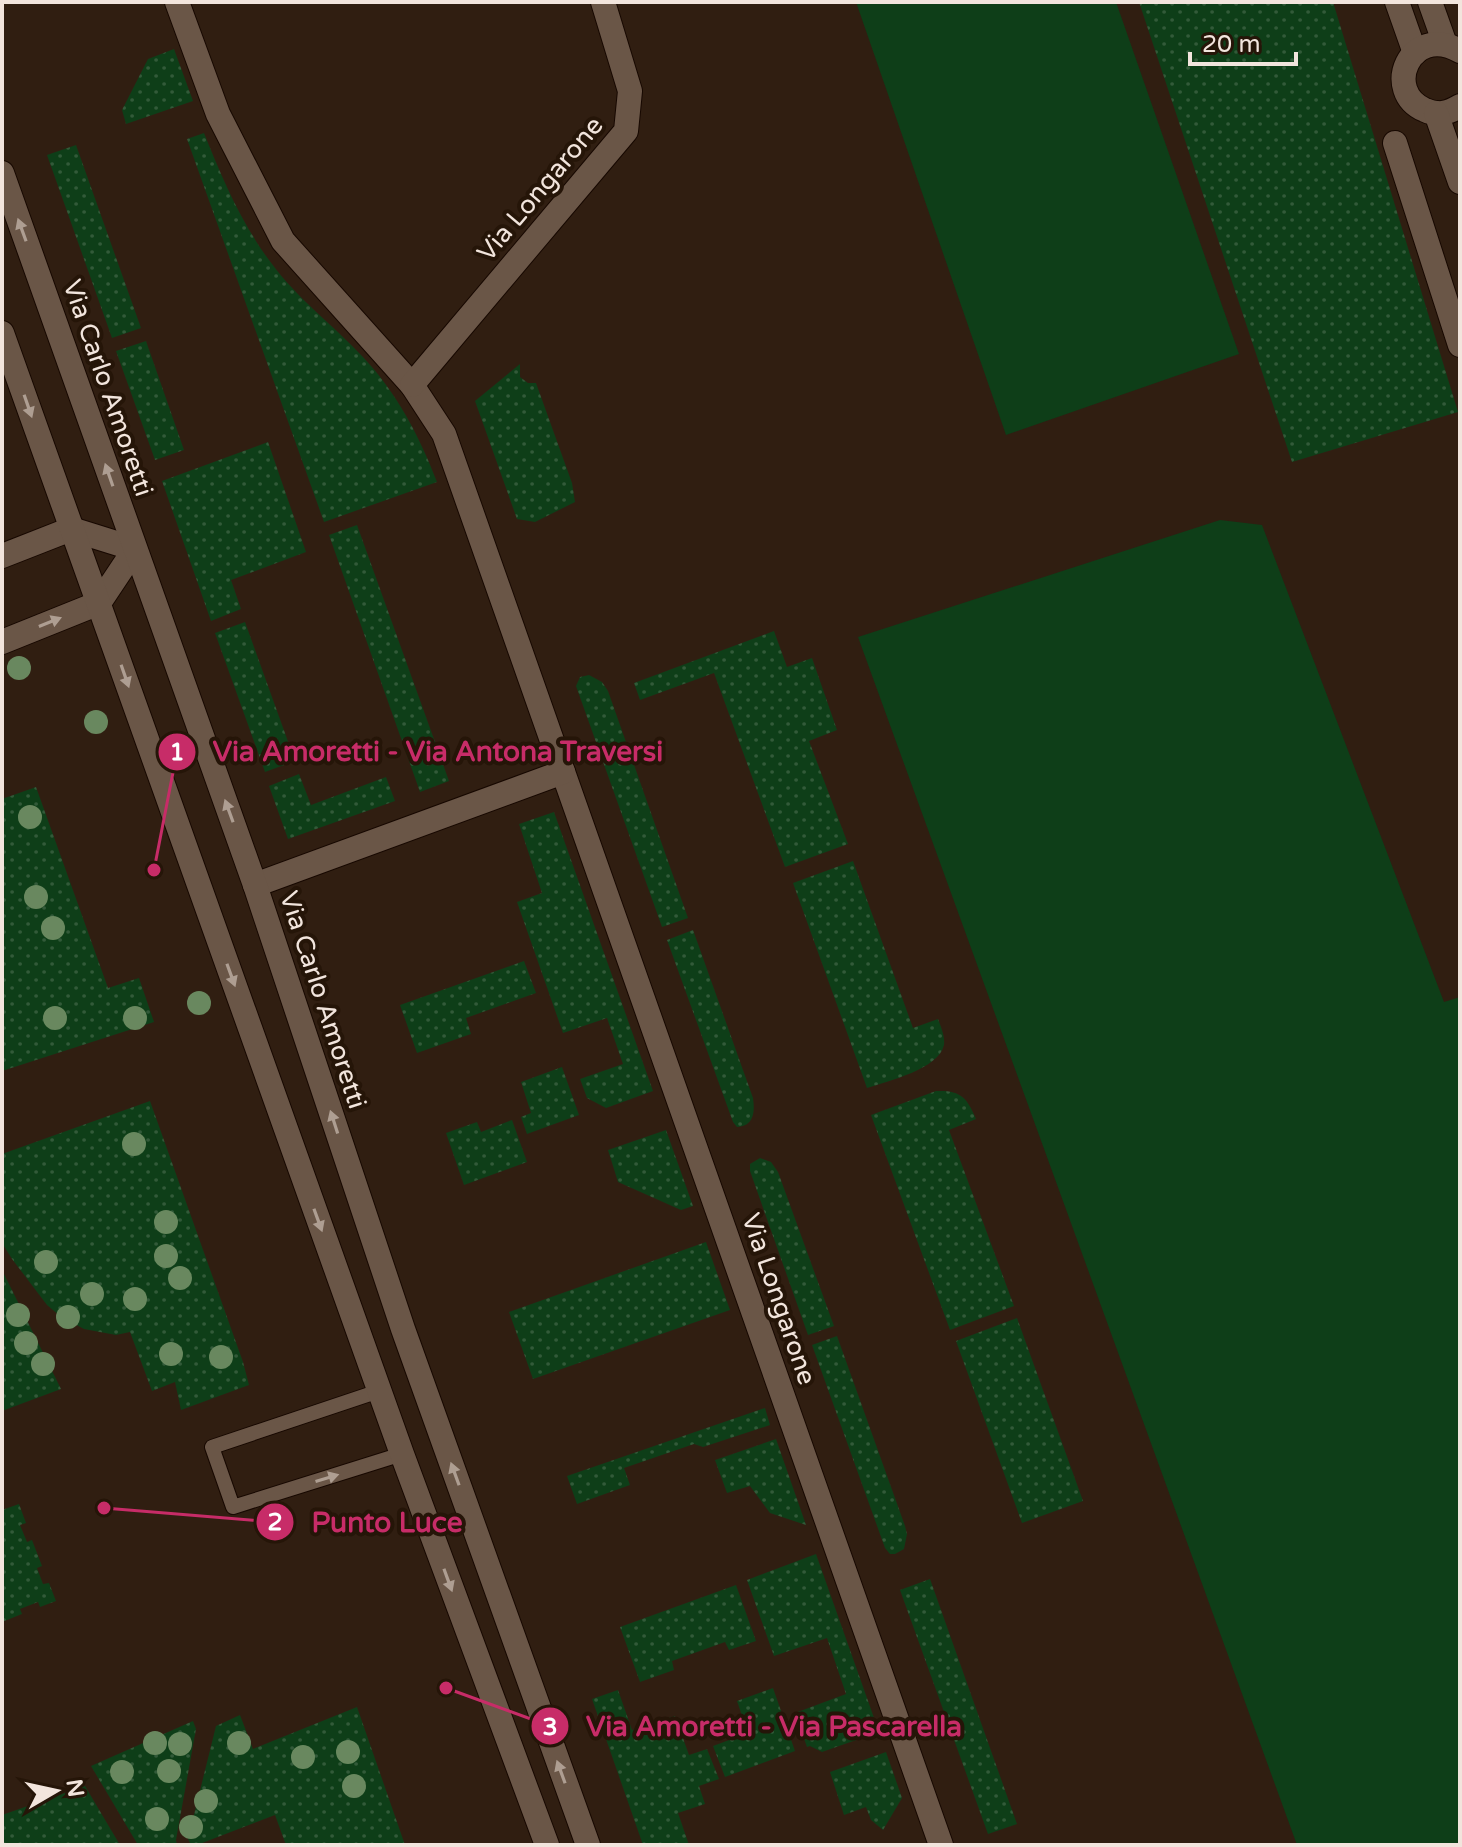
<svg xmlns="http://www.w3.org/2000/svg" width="1462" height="1847" viewBox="0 0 1462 1847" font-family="'Varela Round',sans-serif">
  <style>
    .green { fill: #0e3e18 }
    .garden { fill: url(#garden-dots) }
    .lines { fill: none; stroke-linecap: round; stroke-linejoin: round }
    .service-casing { stroke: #170800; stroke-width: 16 }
    .minor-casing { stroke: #170800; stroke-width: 26 }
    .tertiary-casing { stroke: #170800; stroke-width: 26 }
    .service { stroke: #6a5647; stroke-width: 14 }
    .minor { stroke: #6a5647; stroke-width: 24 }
    .tertiary { stroke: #6a5647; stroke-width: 24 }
    .tree { fill: #69885f }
    .oneway { fill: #ae9e92 }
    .labels { text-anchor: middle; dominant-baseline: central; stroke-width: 8; stroke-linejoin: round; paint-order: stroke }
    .street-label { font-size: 26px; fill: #f2e5dd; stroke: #251508 }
    .leader { fill: none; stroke: #c72c68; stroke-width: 3 }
    .callout-dot { fill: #c72c68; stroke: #251508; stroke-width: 3 }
    .mark-label { font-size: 24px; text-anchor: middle; font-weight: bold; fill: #fff }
    .callout-label { font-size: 28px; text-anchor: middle; font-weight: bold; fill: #c72c68; stroke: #251508; stroke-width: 8; stroke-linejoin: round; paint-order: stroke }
  </style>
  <defs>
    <pattern id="garden-dots" width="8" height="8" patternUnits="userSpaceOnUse" patternTransform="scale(2)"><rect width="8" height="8" fill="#0e3e18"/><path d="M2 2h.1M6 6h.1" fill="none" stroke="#325a39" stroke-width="1.8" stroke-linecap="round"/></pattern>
  </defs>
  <rect width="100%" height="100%" fill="#301e11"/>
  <g class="green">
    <path d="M 856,2 L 1116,2 L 1239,354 L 1006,435 Z"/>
    <path d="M 1220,520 L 1262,525 L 1444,1002 L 1460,997 L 1460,1842 L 1451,1845 L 1297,1845 L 858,637 Z"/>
  </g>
  <g class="garden">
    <path d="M 1139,2 L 1333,2 L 1458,412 L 1292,462 Z"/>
    <path d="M 174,49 L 193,101 L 126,124 L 122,110 L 148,59 Z"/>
    <path d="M 204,133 C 222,178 242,225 272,264 C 297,298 333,325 362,356 C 397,393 419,435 437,482 L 324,522 L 187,139 Z"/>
    <path d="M 76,145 L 141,328 L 112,338 L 47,155 Z"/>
    <path d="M 146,341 L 184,450 L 155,460 L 116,351 Z"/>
    <path d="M 520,364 L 520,377 L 528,383 L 536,383 L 572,483 L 575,502 L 535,522 L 517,519 L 475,401 Z"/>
    <path d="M 268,442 L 306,552 L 231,580 L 241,609 L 211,621 L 162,481 Z"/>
    <path d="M 357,525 L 449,781 L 420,792 L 329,535 Z"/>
    <path d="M 245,622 L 295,761 L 265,772 L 215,633 Z"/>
    <path d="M 774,631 L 787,667 L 812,658 L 837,730 L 809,741 L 848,844 L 785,867 L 714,673 L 640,700 L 634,683 Z"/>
    <path d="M 589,675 L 602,682 L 608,691 L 688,918 L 662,927 L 576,686 L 580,677 Z"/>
    <path d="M 299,774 L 311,805 L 386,777 L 395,801 L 288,839 L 269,786 Z"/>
    <path d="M 36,787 L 108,988 L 139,978 L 154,1022 L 2,1071 L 2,799 Z"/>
    <path d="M 554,812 L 653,1091 L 606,1108 L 587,1098 L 580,1079 L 623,1064 L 607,1018 L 563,1033 L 517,902 L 542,893 L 519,824 Z"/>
    <path d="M 853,861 L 913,1028 L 938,1019 C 941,1027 945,1036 944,1045 C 939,1069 888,1081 867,1088 L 793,883 Z"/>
    <path d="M 693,930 L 753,1098 C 755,1112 754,1126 737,1127 L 733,1122 L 667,940 Z"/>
    <path d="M 524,961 L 536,993 L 466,1018 L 471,1034 L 417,1053 L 400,1005 Z"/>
    <path d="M 562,1067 L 579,1115 L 527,1134 L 521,1117 L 531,1113 L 521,1082 Z"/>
    <path d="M 936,1091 C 960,1090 967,1097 976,1119 L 949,1130 L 1014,1306 L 950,1330 L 871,1115 Z"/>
    <path d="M 150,1101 L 243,1362 L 249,1385 L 181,1410 L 175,1382 L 152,1391 L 130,1332 L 116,1335 L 84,1329 L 60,1316 L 47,1305 L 12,1259 L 2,1243 L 2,1154 Z"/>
    <path d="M 512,1120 L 527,1162 L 464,1185 L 446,1133 L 477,1122 L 481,1132 Z"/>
    <path d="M 666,1130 L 693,1206 L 681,1210 L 618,1182 L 608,1150 Z"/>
    <path d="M 760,1158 L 771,1162 L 778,1172 L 834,1326 L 808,1335 L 750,1171 L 750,1164 Z"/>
    <path d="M 706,1242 L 730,1310 L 533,1379 L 509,1312 Z"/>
    <path d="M 2,1270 L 61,1389 L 2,1411 Z"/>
    <path d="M 1017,1318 L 1083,1501 L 1022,1523 L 956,1341 Z"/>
    <path d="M 837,1336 L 905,1526 L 907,1534 L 904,1549 L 895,1554 L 890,1554 L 885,1548 L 812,1345 Z"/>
    <path d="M 765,1408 L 770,1425 L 703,1447 L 694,1444 L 624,1468 L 630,1485 L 577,1504 L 567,1476 Z"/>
    <path d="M 776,1439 L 806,1525 L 770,1513 L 750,1486 L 727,1493 L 715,1460 Z"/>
    <path d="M 19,1504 L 26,1523 L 20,1525 L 27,1542 L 32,1540 L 42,1566 L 37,1568 L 43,1584 L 49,1583 L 56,1601 L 40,1607 L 38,1602 L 20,1609 L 22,1614 L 2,1622 L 2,1517 L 4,1516 L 2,1510 Z"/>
    <path d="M 816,1554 L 879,1732 L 822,1752 L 810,1746 L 807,1747 L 795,1713 L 846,1694 L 827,1638 L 774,1656 L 747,1580 Z"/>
    <path d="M 930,1579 L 1017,1824 L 988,1834 L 900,1590 Z"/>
    <path d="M 736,1585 L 756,1641 L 729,1650 L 725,1642 L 672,1661 L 674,1670 L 640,1682 L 620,1627 Z"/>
    <path d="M 773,1688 L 795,1751 L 725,1777 L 713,1746 L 748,1733 L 737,1701 Z"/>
    <path d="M 618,1690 L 632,1730 L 675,1716 L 689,1755 L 707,1749 L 719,1779 L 699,1786 L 705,1804 L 678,1813 L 689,1845 L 643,1845 L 592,1699 Z"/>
    <path d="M 357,1707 L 405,1845 L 286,1845 L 275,1815 L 197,1845 L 191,1845 L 188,1839 L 216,1726 L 240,1715 L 253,1749 Z"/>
    <path d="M 193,1721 L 196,1729 L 176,1840 L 177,1845 L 138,1845 L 91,1766 Z"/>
    <path d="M 886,1752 L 902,1798 L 883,1830 L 871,1820 L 866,1807 L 844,1815 L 830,1772 Z"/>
    <path d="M 85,1786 L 120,1845 L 2,1845 L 2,1815 Z"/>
  </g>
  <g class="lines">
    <defs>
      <path id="service" d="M 379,1391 L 212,1447 L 233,1507 L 402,1454"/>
      <g id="minor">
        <path d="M 177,2 L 218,114 L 283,241 L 412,385 L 444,434 L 941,1845"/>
        <path d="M 1397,2 L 1415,53"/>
        <path d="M 1430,2 L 1445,44"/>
        <path d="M 1460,51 C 1409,23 1382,92 1425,110 C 1438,116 1448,113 1460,106"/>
        <path d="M 1436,113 L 1460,182"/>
        <path d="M 1395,143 L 1460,345"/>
        <path d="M 412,385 L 626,131 L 630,91 L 603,2"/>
        <path d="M 2,556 L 71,529 L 135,549 L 99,603 L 2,642"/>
        <path d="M 255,885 L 563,772"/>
      </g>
      <g id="tertiary">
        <path d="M 2,173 L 255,885 L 403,1329 L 588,1845"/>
        <path d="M 2,333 L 402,1454 L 547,1845"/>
      </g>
    </defs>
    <use href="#service" class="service-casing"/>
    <use href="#minor" class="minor-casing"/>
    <use href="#tertiary" class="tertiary-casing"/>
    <use href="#service" class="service"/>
    <use href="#minor" class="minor"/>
    <use href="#tertiary" class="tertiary"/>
  </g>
  <g class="tree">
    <circle cx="19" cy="668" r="12"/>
    <circle cx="96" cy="722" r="12"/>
    <circle cx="30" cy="817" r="12"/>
    <circle cx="36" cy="897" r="12"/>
    <circle cx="53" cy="928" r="12"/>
    <circle cx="199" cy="1003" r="12"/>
    <circle cx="55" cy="1018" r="12"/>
    <circle cx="135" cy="1018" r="12"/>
    <circle cx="134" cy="1144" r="12"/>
    <circle cx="166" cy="1222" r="12"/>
    <circle cx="166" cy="1256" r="12"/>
    <circle cx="46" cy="1262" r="12"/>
    <circle cx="180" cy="1278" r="12"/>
    <circle cx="92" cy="1294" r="12"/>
    <circle cx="135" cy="1299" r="12"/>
    <circle cx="18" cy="1315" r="12"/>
    <circle cx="68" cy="1317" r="12"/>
    <circle cx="26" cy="1343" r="12"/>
    <circle cx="171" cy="1354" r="12"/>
    <circle cx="221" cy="1357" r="12"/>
    <circle cx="43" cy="1364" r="12"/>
    <circle cx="155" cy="1743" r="12"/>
    <circle cx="239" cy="1743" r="12"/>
    <circle cx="180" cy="1744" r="12"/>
    <circle cx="348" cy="1752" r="12"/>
    <circle cx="303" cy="1757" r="12"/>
    <circle cx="169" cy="1771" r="12"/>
    <circle cx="122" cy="1772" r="12"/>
    <circle cx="354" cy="1786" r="12"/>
    <circle cx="206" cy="1801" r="12"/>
    <circle cx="157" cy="1819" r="12"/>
    <circle cx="191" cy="1827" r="12"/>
  </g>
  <defs><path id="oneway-solid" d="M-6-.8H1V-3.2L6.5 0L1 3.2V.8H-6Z" transform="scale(2)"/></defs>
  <g class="oneway">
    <use href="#oneway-solid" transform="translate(22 230) rotate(-110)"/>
    <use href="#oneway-solid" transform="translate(28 406) rotate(71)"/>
    <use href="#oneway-solid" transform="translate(109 475) rotate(-109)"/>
    <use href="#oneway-solid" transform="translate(50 622) rotate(-22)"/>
    <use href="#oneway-solid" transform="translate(125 676) rotate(71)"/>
    <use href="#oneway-solid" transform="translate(229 811) rotate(-110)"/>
    <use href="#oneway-solid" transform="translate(231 975) rotate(70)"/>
    <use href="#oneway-solid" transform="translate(334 1122) rotate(-108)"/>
    <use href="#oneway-solid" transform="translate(318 1220) rotate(70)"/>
    <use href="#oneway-solid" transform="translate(455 1474) rotate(-110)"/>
    <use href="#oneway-solid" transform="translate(327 1478) rotate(-17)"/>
    <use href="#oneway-solid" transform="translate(448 1580) rotate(70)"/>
    <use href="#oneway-solid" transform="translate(561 1772) rotate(-110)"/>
  </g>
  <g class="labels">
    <g class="street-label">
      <text transform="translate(540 189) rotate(-50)">Via Longarone</text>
      <text transform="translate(108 388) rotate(71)">Via Carlo Amoretti</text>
      <text transform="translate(323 1000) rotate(72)">Via Carlo Amoretti</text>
      <text transform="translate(779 1299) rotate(71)">Via Longarone</text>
    </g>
  </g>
  <path class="leader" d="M154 870L177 752M104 1508L275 1522M446 1688L550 1726"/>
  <g class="callout-dot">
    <circle cx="154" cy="870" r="8"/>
    <circle cx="104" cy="1508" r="8"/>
    <circle cx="446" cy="1688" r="8"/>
    <circle cx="177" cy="752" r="20"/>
    <circle cx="275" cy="1522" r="20"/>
    <circle cx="550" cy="1726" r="20"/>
  </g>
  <g class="mark-label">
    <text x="177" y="760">1</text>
    <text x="275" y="1530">2</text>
    <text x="550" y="1735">3</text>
  </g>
  <g class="callout-label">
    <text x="438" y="761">Via Amoretti - Via Antona Traversi</text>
    <text x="387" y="1532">Punto Luce</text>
    <text x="774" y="1736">Via Amoretti - Via Pascarella</text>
  </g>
  <rect width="1462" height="1847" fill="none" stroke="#f2e5dd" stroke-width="8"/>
  <g transform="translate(56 1791) rotate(81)" stroke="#251508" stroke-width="6" paint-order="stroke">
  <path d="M0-6L14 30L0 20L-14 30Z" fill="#f2e5dd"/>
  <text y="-12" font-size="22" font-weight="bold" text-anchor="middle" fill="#f2e5dd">N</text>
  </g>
  <path d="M1190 52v12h106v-12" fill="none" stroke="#f2e5dd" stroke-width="4"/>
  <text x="1202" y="52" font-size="24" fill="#f2e5dd" stroke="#251508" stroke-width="6" paint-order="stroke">20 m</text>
</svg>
